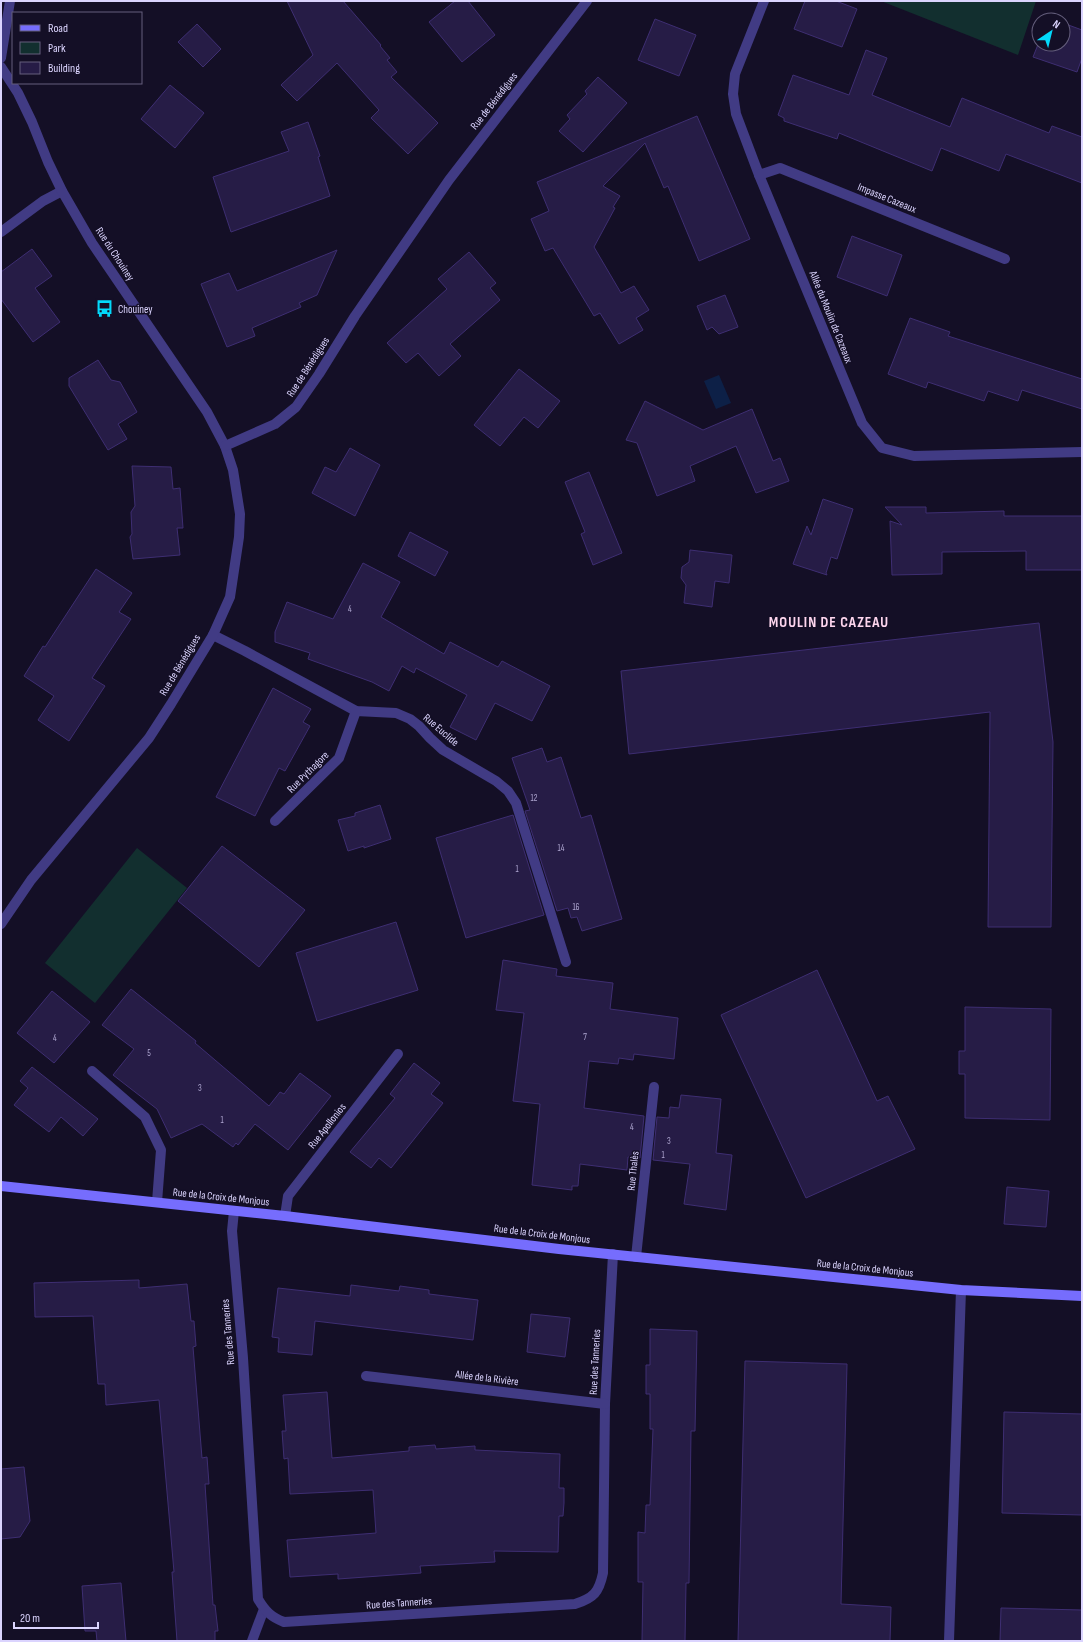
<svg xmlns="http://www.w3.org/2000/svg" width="1083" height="1642" viewBox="0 0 1083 1642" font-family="'Sofia Sans Condensed',sans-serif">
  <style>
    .green { fill: #122f2f }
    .water { fill: #0d2047 }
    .building { fill: #261c46; stroke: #3e2e72 }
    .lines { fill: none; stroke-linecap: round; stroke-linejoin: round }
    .service { stroke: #413b84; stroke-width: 10 }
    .minor { stroke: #413b84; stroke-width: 10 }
    .tertiary { stroke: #413b84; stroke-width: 10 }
    .secondary { stroke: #766dfd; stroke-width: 10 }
    .labels { text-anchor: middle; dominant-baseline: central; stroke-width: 3; stroke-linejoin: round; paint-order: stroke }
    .number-label { font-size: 9px; fill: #aea6d0 }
    .street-label { font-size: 11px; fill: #dbd4fe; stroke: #140f26 }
    .poi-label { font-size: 11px; fill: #dbd4fe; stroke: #140f26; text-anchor: start }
    .district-label { font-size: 15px; font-weight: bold; letter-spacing: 1px; fill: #fed6ee; stroke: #140f26 }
  </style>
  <rect width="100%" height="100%" fill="#140f26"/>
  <g class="green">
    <path d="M 881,1 L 1036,1 L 1018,55 Z"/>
    <path d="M 137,848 L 187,888 L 95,1003 L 45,963 Z"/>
  </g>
  <path class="water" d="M 719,375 L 731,403 L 716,409 L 704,381 Z"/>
  <g class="building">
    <path d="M 287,1 L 343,1 L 381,45 L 380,46 L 390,58 L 387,60 L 397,72 L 391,77 L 438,123 L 408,154 L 371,118 L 379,110 L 337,63 L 297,101 L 281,85 L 313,55 Z"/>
    <path d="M 455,1 L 468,1 L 495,35 L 462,62 L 429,22 Z"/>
    <path d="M 805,1 L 836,1 L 857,9 L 842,47 L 794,29 Z"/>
    <path d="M 655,19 L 696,35 L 679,76 L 638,60 Z"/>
    <path d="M 1063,23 L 1082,30 L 1082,58 L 1077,72 L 1033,57 L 1039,42 L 1039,44 L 1063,44 Z"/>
    <path d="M 197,24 L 221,49 L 203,67 L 178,42 Z"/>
    <path d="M 866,50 L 887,58 L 872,95 L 950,127 L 962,98 L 1049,133 L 1052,126 L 1082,137 L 1082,183 L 1006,154 L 999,171 L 941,148 L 932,171 L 839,133 L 837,139 L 784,121 L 784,118 L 778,115 L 793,75 L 849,95 Z"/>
    <path d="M 598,77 L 627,103 L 583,152 L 559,131 L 570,119 L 567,115 L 587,94 L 585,91 Z"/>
    <path d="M 170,85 L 204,113 L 175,148 L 141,119 Z"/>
    <path d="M 697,116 L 750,239 L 699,261 L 668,186 L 664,188 L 645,143 L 603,186 L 620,196 L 613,207 L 615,208 L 594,247 L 621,293 L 634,286 L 649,310 L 636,318 L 643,330 L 619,344 L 600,313 L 594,316 L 553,248 L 545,251 L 531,219 L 549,211 L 537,182 Z"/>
    <path d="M 308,122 L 320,156 L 318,157 L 330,196 L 231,232 L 213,177 L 289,151 L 281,132 Z"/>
    <path d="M 852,236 L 902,255 L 887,296 L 837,277 Z"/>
    <path d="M 32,249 L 52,276 L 35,288 L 60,322 L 33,342 L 1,299 L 1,272 Z"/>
    <path d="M 337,250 L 317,295 L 299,303 L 301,307 L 252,328 L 255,336 L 227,347 L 201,284 L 229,273 L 237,291 Z"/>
    <path d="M 469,252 L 496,283 L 490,288 L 500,300 L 450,344 L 461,356 L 439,376 L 418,353 L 406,363 L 387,343 L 447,289 L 438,279 Z"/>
    <path d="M 725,295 L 738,327 L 719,334 L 712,327 L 707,330 L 697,306 Z"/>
    <path d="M 910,318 L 950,332 L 948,336 L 1082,379 L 1082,409 L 1022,390 L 1018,401 L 988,391 L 984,401 L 928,382 L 926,388 L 888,374 Z"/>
    <path d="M 98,360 L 111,380 L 120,382 L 137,412 L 118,424 L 127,439 L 108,450 L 69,386 L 69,378 Z"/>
    <path d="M 519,369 L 560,401 L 538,428 L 524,417 L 500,446 L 474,425 Z"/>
    <path d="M 645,401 L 703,430 L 752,409 L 773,461 L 780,458 L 789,481 L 756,493 L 736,446 L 690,466 L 695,481 L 657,496 L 637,443 L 626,440 Z"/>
    <path d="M 350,448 L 380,465 L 355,516 L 312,493 L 325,467 L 336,472 Z"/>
    <path d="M 132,466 L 171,467 L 173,489 L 180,488 L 183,528 L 177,528 L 180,555 L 133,559 L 130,537 L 132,534 L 131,512 L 135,506 Z"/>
    <path d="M 589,472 L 622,553 L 593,565 L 581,534 L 585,532 L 565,482 Z"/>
    <path d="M 823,499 L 853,509 L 837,559 L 831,557 L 826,573 L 827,575 L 793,564 L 807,526 L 811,535 Z"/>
    <path d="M 885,507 L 926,507 L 926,513 L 1004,511 L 1004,516 L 1082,516 L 1082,570 L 1026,570 L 1026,551 L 942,552 L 942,574 L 892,575 L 890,521 L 902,525 Z"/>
    <path d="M 410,532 L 448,552 L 435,576 L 398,556 Z"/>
    <path d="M 690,550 L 732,555 L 729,583 L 715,581 L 712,607 L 684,603 L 686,585 L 681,578 L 682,567 L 689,562 Z"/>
    <path d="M 363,563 L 400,582 L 381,617 L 444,654 L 450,642 L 498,667 L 502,661 L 550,686 L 532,721 L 495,703 L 476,740 L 450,727 L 467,695 L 416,668 L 414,673 L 402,666 L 389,691 L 372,682 L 308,659 L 310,653 L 275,642 L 275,632 L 287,602 L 333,619 Z"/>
    <path d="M 96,569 L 132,593 L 119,612 L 131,619 L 92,678 L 105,686 L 69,741 L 38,720 L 54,696 L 24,676 L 43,646 L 45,647 Z"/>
    <path d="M 1039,623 L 1053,742 L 1051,927 L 988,927 L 990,712 L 629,754 L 621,671 Z"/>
    <path d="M 273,688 L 311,709 L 303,722 L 310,726 L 285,771 L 279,768 L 255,816 L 216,797 Z"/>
    <path d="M 542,748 L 547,762 L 561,757 L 581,818 L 591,815 L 622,919 L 582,931 L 577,917 L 571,918 L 568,908 L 557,911 L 525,811 L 530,810 L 512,758 Z"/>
    <path d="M 380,805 L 391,839 L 364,848 L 364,846 L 348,851 L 338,820 L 355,816 L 355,813 Z"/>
    <path d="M 513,815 L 544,915 L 466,938 L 436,838 Z"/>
    <path d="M 222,846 L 305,910 L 259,967 L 178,901 Z"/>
    <path d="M 396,922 L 418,990 L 317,1021 L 296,953 Z"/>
    <path d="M 503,960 L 557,969 L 556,976 L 613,983 L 610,1009 L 678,1018 L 674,1059 L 634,1054 L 633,1060 L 619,1058 L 618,1064 L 589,1061 L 584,1108 L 644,1116 L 640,1158 L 628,1157 L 627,1170 L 580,1164 L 578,1186 L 572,1186 L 572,1190 L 532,1185 L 540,1104 L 513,1101 L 524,1013 L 496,1010 Z"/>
    <path d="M 817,970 L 877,1101 L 888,1096 L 915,1149 L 806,1198 L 721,1015 Z"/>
    <path d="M 131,989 L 196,1041 L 195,1043 L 269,1106 L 280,1092 L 284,1094 L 300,1073 L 331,1096 L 288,1150 L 255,1124 L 238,1145 L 236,1143 L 233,1147 L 202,1124 L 171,1138 L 157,1109 L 113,1075 L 134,1049 L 102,1025 Z"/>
    <path d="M 52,991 L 90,1022 L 54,1063 L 17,1033 Z"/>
    <path d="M 965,1007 L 1051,1009 L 1050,1120 L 965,1118 L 965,1074 L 959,1074 L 959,1051 L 965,1051 Z"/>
    <path d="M 414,1063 L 440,1083 L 431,1094 L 443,1103 L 391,1168 L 379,1158 L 371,1168 L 350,1152 L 395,1098 L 390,1094 Z"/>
    <path d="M 32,1067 L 98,1119 L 83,1136 L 61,1117 L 49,1132 L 14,1105 L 28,1088 L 20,1081 Z"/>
    <path d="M 681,1095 L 721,1099 L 716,1153 L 732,1155 L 726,1210 L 684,1204 L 690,1164 L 653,1160 L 657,1117 L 669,1118 L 670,1107 L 679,1108 Z"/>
    <path d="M 1007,1187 L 1049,1191 L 1046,1227 L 1004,1224 Z"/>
    <path d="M 139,1280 L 139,1288 L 187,1284 L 191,1321 L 194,1321 L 196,1346 L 193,1347 L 202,1458 L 207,1457 L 209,1484 L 205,1484 L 213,1605 L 215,1605 L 218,1631 L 215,1631 L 215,1641 L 177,1641 L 172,1572 L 174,1572 L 159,1400 L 106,1405 L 105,1384 L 98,1384 L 93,1316 L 35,1317 L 34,1283 Z"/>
    <path d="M 351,1285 L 399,1291 L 400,1286 L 429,1290 L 429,1294 L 478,1300 L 473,1340 L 315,1321 L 312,1355 L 278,1352 L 279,1338 L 272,1337 L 278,1288 L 350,1296 Z"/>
    <path d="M 531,1314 L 570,1318 L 565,1357 L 527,1352 Z"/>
    <path d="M 650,1329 L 697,1331 L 695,1431 L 691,1431 L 689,1583 L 686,1583 L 685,1641 L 642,1641 L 643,1582 L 638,1582 L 638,1532 L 645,1533 L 646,1505 L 650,1505 L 653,1429 L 650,1429 L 650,1394 L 646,1394 L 646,1365 L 650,1365 Z"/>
    <path d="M 745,1361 L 847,1364 L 841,1604 L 891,1607 L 890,1641 L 738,1641 Z"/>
    <path d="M 327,1392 L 332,1458 L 409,1451 L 409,1447 L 435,1445 L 436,1449 L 475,1446 L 475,1450 L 560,1454 L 559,1488 L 564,1488 L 564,1503 L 563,1516 L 559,1516 L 558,1552 L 494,1551 L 495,1562 L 420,1566 L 421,1573 L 338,1579 L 338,1574 L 290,1577 L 287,1540 L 376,1533 L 373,1490 L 290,1494 L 288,1458 L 284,1459 L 282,1431 L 286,1431 L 283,1395 Z"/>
    <path d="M 1004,1412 L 1082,1414 L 1082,1515 L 1002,1513 Z"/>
    <path d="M 24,1467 L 30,1521 L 20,1537 L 1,1539 L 1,1469 Z"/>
    <path d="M 121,1583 L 126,1641 L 97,1641 L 96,1631 L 85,1631 L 82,1586 Z"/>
    <path d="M 1001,1608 L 1082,1610 L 1082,1641 L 1000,1641 Z"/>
  </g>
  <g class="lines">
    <g class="service">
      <path d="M 1,232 L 43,201 L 62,191"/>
      <path d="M 252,1641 L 264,1609"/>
      <path d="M 949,1641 L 961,1290"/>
    </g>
    <g class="minor">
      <path d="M 764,1 L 735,74 L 733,94 L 736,114 L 759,175 L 862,423 L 882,448 L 914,456 L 1082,452"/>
      <path d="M 759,175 L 780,168 L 1005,259"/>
      <path d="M 213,635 L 245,651 L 356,711 L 396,713 L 410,719 L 419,726 L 430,738 L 443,750 L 496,781 L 508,791 L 516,803 L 566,962"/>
      <path d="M 275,821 L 339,758 L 356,711"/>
      <path d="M 92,1071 L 145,1117 L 161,1150 L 157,1202"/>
      <path d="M 234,1211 L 232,1231 L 243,1358 L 258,1599 C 265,1611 271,1617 284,1622 L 575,1604 C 594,1598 599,1592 603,1573 L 605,1404 L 613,1254"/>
      <path d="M 285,1216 L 288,1196 L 398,1054"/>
      <path d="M 636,1257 L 654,1087"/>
      <path d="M 366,1376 L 605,1404"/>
    </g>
    <g class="tertiary">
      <path d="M 1,58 L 10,1"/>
      <path d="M 1,67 L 18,93 L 32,122 L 48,162 L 62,191 L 92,243 L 207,412 L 225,446 L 233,470 L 240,514 L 239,537 L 230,597 L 213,635 L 171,704 L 149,738 L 31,880 L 1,924"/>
      <path d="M 225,446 L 275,424 L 296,407 L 319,374 L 355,316 L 449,180 L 587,1"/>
    </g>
    <path class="secondary" d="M 1,1186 L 285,1216 L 559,1249 L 961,1290 L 1082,1296"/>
  </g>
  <defs>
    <symbol id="bus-bare" viewBox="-9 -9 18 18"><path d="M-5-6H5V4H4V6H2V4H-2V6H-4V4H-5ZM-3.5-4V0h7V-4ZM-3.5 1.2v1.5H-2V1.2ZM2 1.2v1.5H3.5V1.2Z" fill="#03d9fb" stroke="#140f26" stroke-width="2.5" paint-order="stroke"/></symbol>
  </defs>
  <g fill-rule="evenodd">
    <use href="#bus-bare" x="92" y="296" width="25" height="25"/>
  </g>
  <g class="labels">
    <g class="number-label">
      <text x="350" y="609">4</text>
      <text x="534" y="798">12</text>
      <text x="561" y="848">14</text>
      <text x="517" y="869">1</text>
      <text x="576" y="907">16</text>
      <text x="585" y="1037">7</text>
      <text x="55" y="1038">4</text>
      <text x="149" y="1053">5</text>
      <text x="200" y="1088">3</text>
      <text x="222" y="1120">1</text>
      <text x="632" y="1127">4</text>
      <text x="669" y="1141">3</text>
      <text x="663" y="1155">1</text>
    </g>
    <g class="street-label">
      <text transform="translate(494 101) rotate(-52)">Rue de Bénédigues</text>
      <text transform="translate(887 198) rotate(22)">Impasse Cazeaux</text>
      <text transform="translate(115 254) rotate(57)">Rue du Chouiney</text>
      <text transform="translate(831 317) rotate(68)">Allée du Moulin de Cazeaux</text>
      <text transform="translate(308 367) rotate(-57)">Rue de Bénédigues</text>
      <text transform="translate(180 665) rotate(-59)">Rue de Bénédigues</text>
      <text transform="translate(441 730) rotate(41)">Rue Euclide</text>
      <text transform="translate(308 772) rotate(-45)">Rue Pythagore</text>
      <text transform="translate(327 1126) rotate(-52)">Rue Apollonios</text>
      <text transform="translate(633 1171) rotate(-84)">Rue Thalès</text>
      <text transform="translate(221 1197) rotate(6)">Rue de la Croix de Monjous</text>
      <text transform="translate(542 1234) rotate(7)">Rue de la Croix de Monjous</text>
      <text transform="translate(865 1268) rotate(6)">Rue de la Croix de Monjous</text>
      <text transform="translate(228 1332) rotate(-95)">Rue des Tanneries</text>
      <text transform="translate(595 1362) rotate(-87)">Rue des Tanneries</text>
      <text transform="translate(487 1378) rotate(7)">Allée de la Rivière</text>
      <text transform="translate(399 1603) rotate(-4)">Rue des Tanneries</text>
    </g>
    <g class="poi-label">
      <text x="118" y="309">Chouiney</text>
    </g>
    <g class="district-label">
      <text x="829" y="622">MOULIN DE CAZEAU</text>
    </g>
  </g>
  <rect width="1083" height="1642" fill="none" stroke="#dbd4fe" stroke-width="4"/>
  <rect x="12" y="12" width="130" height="72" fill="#140f26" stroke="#645e7c"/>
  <rect x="20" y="25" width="20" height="6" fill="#766dfd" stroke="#645e7c"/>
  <text x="48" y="32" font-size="12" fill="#dbd4fe">Road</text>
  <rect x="20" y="42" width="20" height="12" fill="#122f2f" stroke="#645e7c"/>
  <text x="48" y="52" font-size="12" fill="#dbd4fe">Park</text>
  <rect x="20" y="62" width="20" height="12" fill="#261c46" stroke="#645e7c"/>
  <text x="48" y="72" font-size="12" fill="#dbd4fe">Building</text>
  <g transform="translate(1051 32) rotate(35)"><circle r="19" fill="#140f26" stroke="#645e7c"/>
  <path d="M0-3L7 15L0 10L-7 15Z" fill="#03d9fb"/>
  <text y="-6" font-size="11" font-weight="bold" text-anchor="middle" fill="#dbd4fe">N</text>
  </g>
  <path d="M14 1622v6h84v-6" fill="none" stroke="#dbd4fe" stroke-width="2"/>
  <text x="20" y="1622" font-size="12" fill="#dbd4fe" stroke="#140f26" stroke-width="3" paint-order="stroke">20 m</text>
</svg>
